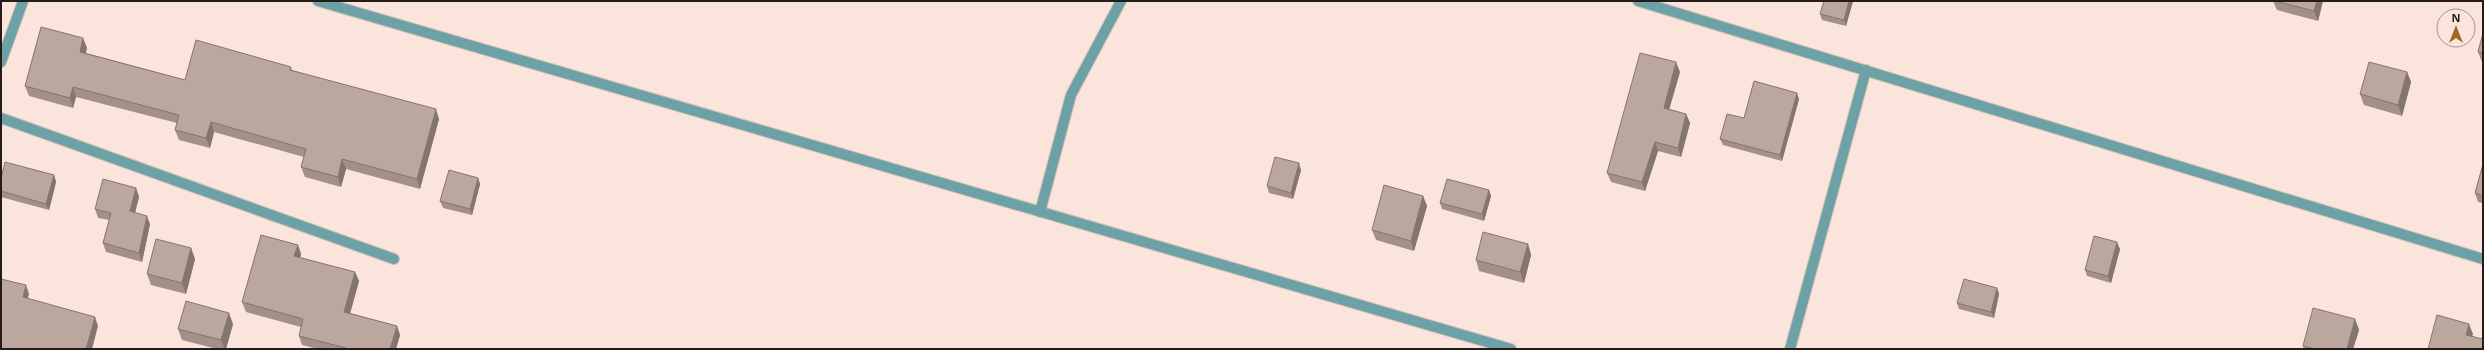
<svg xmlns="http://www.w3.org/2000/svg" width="2484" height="350" viewBox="0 0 2484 350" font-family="'Open Sans',sans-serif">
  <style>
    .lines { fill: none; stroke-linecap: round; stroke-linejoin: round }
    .minor-casing { stroke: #d3c0b8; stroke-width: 12 }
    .minor { stroke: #6ca2a6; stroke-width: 10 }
    .wall { fill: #a29089 }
    .shaded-wall { fill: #84756f }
    .building { fill: #bca79f; stroke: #84756f }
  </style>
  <rect width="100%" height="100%" fill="#fae4db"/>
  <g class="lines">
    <defs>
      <g id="minor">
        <path d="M 318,1 L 1511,349"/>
        <path d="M 1638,1 L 2483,259"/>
        <path d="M 1,62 L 23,1"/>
        <path d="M 1,118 L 394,259"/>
        <path d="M 1040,212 L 1071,95 L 1121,1"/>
        <path d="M 1790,349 L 1866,70"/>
      </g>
    </defs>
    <use href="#minor" class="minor-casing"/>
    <use href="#minor" class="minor"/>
  </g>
  <g class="wall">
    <path d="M 1853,1 L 1846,26 L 1822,20 L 1820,14 Z"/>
    <path d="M 2273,1 L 2323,1 L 2318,21 L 2277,10 Z"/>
    <path d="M 2483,33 L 2483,63 L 2482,62 L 2478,52 Z"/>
    <path d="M 83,38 L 87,48 L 86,53 L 185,80 L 291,67 L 292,70 L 439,119 L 420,189 L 346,169 L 341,187 L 305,177 L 301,167 L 304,157 L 214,132 L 210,148 L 179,140 L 175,130 L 177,123 L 76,97 L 73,108 L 29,96 L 25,86 Z"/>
    <path d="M 1680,72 L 1669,109 L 1686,114 L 1690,123 L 1681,157 L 1658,151 L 1645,191 L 1611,182 L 1607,173 Z"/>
    <path d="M 2407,72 L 2411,82 L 2402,116 L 2364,105 L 2360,94 Z"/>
    <path d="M 1799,99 L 1782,161 L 1723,145 L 1720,139 Z"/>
    <path d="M 2483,164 L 2483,203 L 2478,202 L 2475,193 Z"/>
    <path d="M 1301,170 L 1293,199 L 1269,193 L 1267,186 Z"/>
    <path d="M 54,175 L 56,182 L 49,210 L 1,197 L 1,178 Z"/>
    <path d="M 478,178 L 480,184 L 472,215 L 443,208 L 440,201 Z"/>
    <path d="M 136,188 L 139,197 L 135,213 L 150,224 L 142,262 L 106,252 L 103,243 L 109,220 L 98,218 L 95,209 Z"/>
    <path d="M 1489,190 L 1491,196 L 1484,221 L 1442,209 L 1440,203 Z"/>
    <path d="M 1423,196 L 1427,206 L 1414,251 L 1376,240 L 1372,230 Z"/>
    <path d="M 1528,244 L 1531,255 L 1524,283 L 1479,271 L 1476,260 Z"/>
    <path d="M 298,245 L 301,254 L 300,258 L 355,272 L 359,281 L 350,313 L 397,326 L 400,335 L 396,349 L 318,349 L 302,345 L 299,336 L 301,327 L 246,312 L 242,302 Z"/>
    <path d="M 191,248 L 195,259 L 186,294 L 151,285 L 147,274 Z"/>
    <path d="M 2120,249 L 2111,283 L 2087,276 L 2085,270 Z"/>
    <path d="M 1997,288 L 1999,294 L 1994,318 L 1959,309 L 1957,303 Z"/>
    <path d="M 2355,319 L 2359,330 L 2353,349 L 2304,349 L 2303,346 Z"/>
    <path d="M 233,324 L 226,349 L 217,349 L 182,340 L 178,329 Z"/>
  </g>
  <g class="shaded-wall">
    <path d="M 1849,1 L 1853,1 L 1846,26 L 1844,20 Z"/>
    <path d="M 2317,1 L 2323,1 L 2318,21 L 2314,11 Z"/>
    <path d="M 83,38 L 87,48 L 83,62 L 80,52 Z"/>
    <path d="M 1676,62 L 1680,72 L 1667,117 L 1664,108 Z"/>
    <path d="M 2407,72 L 2411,82 L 2402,116 L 2398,105 Z"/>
    <path d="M 73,87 L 76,97 L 73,108 L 70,98 Z"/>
    <path d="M 1797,93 L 1799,99 L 1782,161 L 1780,155 Z"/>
    <path d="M 436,109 L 439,119 L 420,189 L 417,179 Z"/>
    <path d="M 1686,114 L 1690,123 L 1681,157 L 1678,148 Z"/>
    <path d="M 211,122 L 214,132 L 210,148 L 206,138 Z"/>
    <path d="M 1655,142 L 1658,151 L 1645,191 L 1642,182 Z"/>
    <path d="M 342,159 L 346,169 L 341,187 L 338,177 Z"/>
    <path d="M 1299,163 L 1301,170 L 1293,199 L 1291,193 Z"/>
    <path d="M 54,175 L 56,182 L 49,210 L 46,204 Z"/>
    <path d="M 478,178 L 480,184 L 472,215 L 470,209 Z"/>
    <path d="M 136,188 L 139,197 L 133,220 L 130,211 Z"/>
    <path d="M 1489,190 L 1491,196 L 1484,221 L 1482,214 Z"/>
    <path d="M 1423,196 L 1427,206 L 1414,251 L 1411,241 Z"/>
    <path d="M 147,216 L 150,224 L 142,262 L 139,253 Z"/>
    <path d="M 2117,242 L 2120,249 L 2111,283 L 2108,276 Z"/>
    <path d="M 1528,244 L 1531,255 L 1524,283 L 1520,272 Z"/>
    <path d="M 298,245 L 301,254 L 298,265 L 294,256 Z"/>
    <path d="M 191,248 L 195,259 L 186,294 L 182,283 Z"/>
    <path d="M 355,272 L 359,281 L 348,321 L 344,312 Z"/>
    <path d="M 26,285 L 29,294 L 26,306 L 23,297 Z"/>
    <path d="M 1997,288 L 1999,294 L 1994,318 L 1991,312 Z"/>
    <path d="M 229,313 L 233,324 L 226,349 L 225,349 L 221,340 Z"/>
    <path d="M 95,317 L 98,326 L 92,349 L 86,349 Z"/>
    <path d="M 2355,319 L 2359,330 L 2353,349 L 2347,349 Z"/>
    <path d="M 2469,324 L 2473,334 L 2470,344 L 2466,335 Z"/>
    <path d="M 397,326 L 400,335 L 396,349 L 390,349 Z"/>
  </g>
  <g class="building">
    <path d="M 1824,1 L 1849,1 L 1844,20 L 1820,14 Z"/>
    <path d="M 2275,1 L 2317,1 L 2314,11 Z"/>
    <path d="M 41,27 L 83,38 L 80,52 L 185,80 L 196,40 L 291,67 L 290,70 L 436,109 L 417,179 L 342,159 L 338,177 L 301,167 L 306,149 L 211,122 L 206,138 L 175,130 L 179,115 L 73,87 L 70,98 L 25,86 Z"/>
    <path d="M 2483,33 L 2483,53 L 2478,52 Z"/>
    <path d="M 1640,53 L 1676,62 L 1664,108 L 1686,114 L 1678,148 L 1655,142 L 1642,182 L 1607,173 Z"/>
    <path d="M 2369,62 L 2407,72 L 2398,105 L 2360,94 Z"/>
    <path d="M 1754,81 L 1797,93 L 1780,155 L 1720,139 L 1727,114 L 1744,118 Z"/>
    <path d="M 1275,157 L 1299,163 L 1291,193 L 1267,186 Z"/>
    <path d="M 5,162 L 54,175 L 46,204 L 1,191 L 1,178 Z"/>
    <path d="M 2483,164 L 2483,196 L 2475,193 Z"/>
    <path d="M 449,170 L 478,178 L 470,209 L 440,201 Z"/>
    <path d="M 103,179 L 136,188 L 130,211 L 147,216 L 139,253 L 103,243 L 111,213 L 95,209 Z"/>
    <path d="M 1447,179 L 1489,190 L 1482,214 L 1440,203 Z"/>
    <path d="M 1384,185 L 1423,196 L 1411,241 L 1372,230 Z"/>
    <path d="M 1483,232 L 1528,244 L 1520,272 L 1476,260 Z"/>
    <path d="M 261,235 L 298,245 L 294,256 L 355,272 L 344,312 L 397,326 L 390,349 L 346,349 L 346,348 L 299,336 L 303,319 L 242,302 Z"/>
    <path d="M 2094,236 L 2117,242 L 2108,276 L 2085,270 Z"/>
    <path d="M 156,239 L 191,248 L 182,283 L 147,274 Z"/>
    <path d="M 1,279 L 26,285 L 23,297 L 95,317 L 86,349 L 1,349 Z"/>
    <path d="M 1964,279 L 1997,288 L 1991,312 L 1957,303 Z"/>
    <path d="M 186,301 L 229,313 L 221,340 L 178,329 Z"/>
    <path d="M 2313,308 L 2355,319 L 2347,349 L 2315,349 L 2303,346 Z"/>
    <path d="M 2437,315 L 2469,324 L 2466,335 L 2483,339 L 2483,349 L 2428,349 Z"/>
  </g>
  <rect width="2484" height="350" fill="none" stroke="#241c19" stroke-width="4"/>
  <g transform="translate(2456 28)"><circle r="19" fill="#fae4db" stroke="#a4948d"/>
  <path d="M0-3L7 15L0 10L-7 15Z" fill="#a06825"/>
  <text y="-6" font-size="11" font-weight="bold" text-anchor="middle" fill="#241c19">N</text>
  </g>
</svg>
